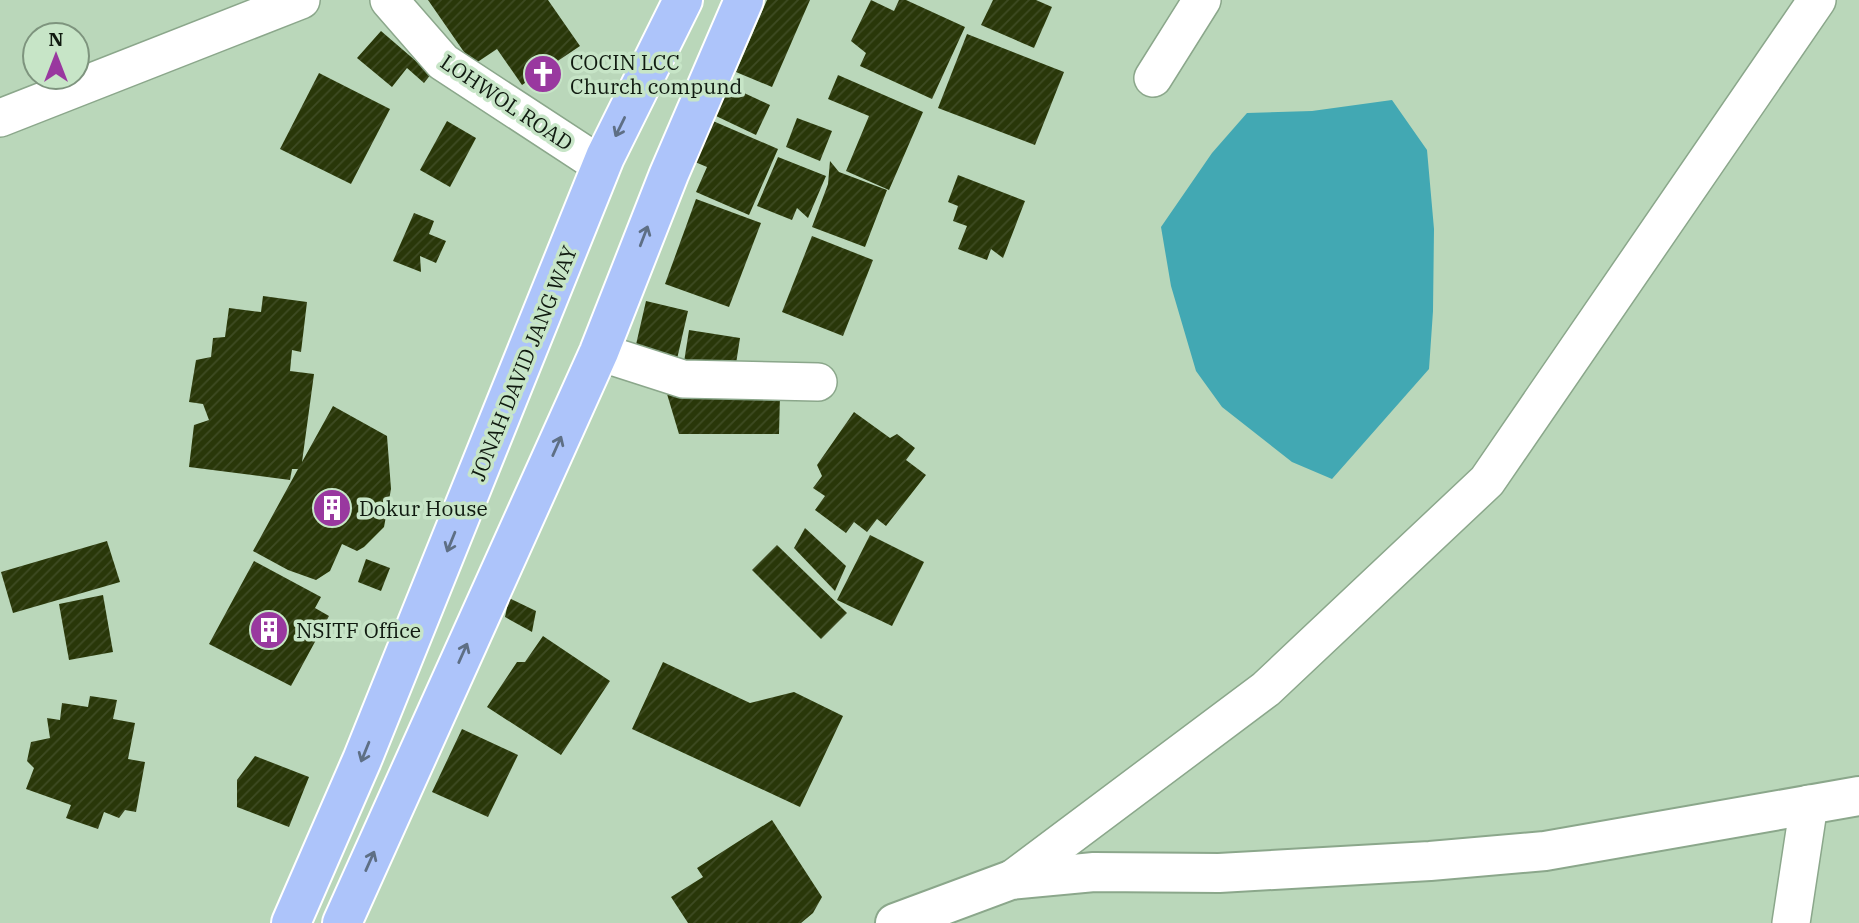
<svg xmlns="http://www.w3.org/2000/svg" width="1859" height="923" viewBox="0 0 1859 923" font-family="'IBM Plex Serif',serif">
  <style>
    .water { fill: #42a8b3 }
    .building { fill: url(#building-hatch) }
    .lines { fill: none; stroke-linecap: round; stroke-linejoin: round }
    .minor-casing { stroke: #8ba78b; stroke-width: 40 }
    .tertiary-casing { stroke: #8ba78b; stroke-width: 42 }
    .primary-casing { stroke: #fff; stroke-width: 42 }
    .minor { stroke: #fff; stroke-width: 37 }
    .tertiary { stroke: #fff; stroke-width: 38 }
    .primary { stroke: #adc4fa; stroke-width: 38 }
    .oneway { stroke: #5e6f85 }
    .labels { text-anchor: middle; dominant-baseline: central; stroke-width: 7; stroke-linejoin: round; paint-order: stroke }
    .poi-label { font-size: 21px; fill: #101a10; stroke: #c7e5c7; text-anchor: start }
    .street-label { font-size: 21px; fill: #101a10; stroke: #c7e5c7 }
  </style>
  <defs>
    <pattern id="building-hatch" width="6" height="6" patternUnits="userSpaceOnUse" patternTransform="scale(1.75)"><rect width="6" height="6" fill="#293709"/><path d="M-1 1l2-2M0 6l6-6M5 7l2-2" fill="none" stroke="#3e4b23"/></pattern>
  </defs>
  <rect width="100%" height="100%" fill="#bad7ba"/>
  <path class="water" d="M 1392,100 L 1427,150 L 1434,229 L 1433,311 L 1429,369 L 1332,479 L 1292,462 L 1222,407 L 1196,371 L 1171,286 L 1161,227 L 1212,153 L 1247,113 L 1312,111 Z"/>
  <g class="building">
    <path d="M 428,0 L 548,0 L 580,46 L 522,85 L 497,49 L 473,65 Z"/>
    <path d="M 767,0 L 810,0 L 772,87 L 736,72 Z"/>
    <path d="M 871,0 L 894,11 L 899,0 L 906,0 L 965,27 L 932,99 L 860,66 L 866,53 L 851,41 Z"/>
    <path d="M 993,0 L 1036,0 L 1052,7 L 1034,48 L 981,25 Z"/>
    <path d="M 381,31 L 431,74 L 424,83 L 407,68 L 392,87 L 357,58 Z"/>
    <path d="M 967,34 L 1064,72 L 1035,145 L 938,108 Z"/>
    <path d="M 319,73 L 390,109 L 351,184 L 280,149 Z"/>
    <path d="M 838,75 L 923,112 L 889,190 L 846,171 L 869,116 L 828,99 Z"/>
    <path d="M 729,86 L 770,105 L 756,135 L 716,116 Z"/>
    <path d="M 797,118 L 832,131 L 820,161 L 786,147 Z"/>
    <path d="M 447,121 L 476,138 L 450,187 L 420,170 Z"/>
    <path d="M 713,121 L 778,149 L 749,215 L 696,192 L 707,167 L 695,162 Z"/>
    <path d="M 778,157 L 826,176 L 808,218 L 797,208 L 792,220 L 757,206 Z"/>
    <path d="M 830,161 L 839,172 L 887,190 L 865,247 L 812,227 L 828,184 Z"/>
    <path d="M 958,175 L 1025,201 L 1003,258 L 991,249 L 987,260 L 958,249 L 967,226 L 953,221 L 958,206 L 948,202 Z"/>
    <path d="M 696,199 L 761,223 L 729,307 L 665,284 Z"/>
    <path d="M 414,213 L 434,221 L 429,234 L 446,241 L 436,263 L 420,256 L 421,272 L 393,261 Z"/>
    <path d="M 812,236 L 873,260 L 843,336 L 782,312 Z"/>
    <path d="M 263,296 L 307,302 L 301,352 L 292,350 L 290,371 L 314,374 L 302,462 L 333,406 L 387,436 L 391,489 L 384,527 L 364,547 L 357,551 L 342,544 L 330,571 L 316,580 L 288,570 L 253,551 L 298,469 L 292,469 L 290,480 L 189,467 L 194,425 L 209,420 L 203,404 L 189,402 L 196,360 L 211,357 L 213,338 L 225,337 L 229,308 L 261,312 Z"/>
    <path d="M 646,301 L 688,311 L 677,359 L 635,349 Z"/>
    <path d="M 689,330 L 740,338 L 735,370 L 684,362 Z"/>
    <path d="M 667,394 L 780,395 L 779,434 L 679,434 Z"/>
    <path d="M 854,412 L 890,438 L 897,434 L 915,448 L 906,460 L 926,475 L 886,526 L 877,519 L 867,532 L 854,522 L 846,533 L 815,510 L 825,496 L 813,488 L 822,476 L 817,465 Z"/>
    <path d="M 805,528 L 846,566 L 835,591 L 794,548 Z"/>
    <path d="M 870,535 L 924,562 L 892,626 L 837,600 Z"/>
    <path d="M 107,541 L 120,582 L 13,613 L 1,572 Z"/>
    <path d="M 777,545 L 847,613 L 821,639 L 752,570 Z"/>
    <path d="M 366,559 L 390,568 L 381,591 L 358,582 Z"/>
    <path d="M 254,561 L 321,597 L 315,608 L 329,616 L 291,686 L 209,644 Z"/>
    <path d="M 103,595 L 113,652 L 69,660 L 59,604 Z"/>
    <path d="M 509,598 L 536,611 L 532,632 L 505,617 Z"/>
    <path d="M 543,636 L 610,681 L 561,755 L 487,707 L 517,662 L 525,662 Z"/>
    <path d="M 663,662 L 750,703 L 794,692 L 843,716 L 800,807 L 632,729 Z"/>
    <path d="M 90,696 L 117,700 L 113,719 L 135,723 L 128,759 L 145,762 L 136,812 L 125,810 L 119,818 L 104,812 L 98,829 L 66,818 L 71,805 L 26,789 L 34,768 L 27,761 L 31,742 L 50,738 L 47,718 L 60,720 L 62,703 L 88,707 Z"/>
    <path d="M 462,729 L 518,755 L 488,817 L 432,792 Z"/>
    <path d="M 255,756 L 309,777 L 289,827 L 237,807 L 237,780 Z"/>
    <path d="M 772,820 L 822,897 L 813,913 L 801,923 L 688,923 L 671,897 L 703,877 L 697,868 Z"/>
  </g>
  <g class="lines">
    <defs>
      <g id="minor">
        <path d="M 389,0 L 443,62 L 602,166"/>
        <path d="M 1153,78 L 1202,0"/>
        <path d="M 0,118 L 301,0"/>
        <path d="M 599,352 L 683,379 L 818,382"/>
        <path d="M 1011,880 L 1266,689 L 1487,481 L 1817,0"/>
        <path d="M 1791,923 L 1809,804"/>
      </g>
      <path id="tertiary" d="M 895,923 L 1011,880 L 1094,872 L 1219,873 L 1430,861 L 1545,851 L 1859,796"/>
      <g id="primary">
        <path d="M 291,923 L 362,760 L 605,157 L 683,0"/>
        <path d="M 342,923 L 599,352 L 669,174 L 744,0"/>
      </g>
    </defs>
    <use href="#minor" class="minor-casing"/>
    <use href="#tertiary" class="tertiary-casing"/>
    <use href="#primary" class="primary-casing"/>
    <use href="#minor" class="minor"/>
    <use href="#tertiary" class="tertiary"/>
    <use href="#primary" class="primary"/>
  </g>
  <defs><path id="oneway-shaft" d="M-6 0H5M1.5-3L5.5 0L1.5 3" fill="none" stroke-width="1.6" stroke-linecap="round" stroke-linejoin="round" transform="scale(1.75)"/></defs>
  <g class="oneway">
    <use href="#oneway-shaft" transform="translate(620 127) rotate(116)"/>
    <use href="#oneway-shaft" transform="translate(644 236) rotate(-69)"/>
    <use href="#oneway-shaft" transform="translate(557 446) rotate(-66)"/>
    <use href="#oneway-shaft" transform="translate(451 542) rotate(112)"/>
    <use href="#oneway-shaft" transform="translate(463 653) rotate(-66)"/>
    <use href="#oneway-shaft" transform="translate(365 752) rotate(112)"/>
    <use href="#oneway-shaft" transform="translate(370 861) rotate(-66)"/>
  </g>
  <defs>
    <symbol id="church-disc" viewBox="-11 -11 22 22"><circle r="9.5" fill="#99389f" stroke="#c7e5c7"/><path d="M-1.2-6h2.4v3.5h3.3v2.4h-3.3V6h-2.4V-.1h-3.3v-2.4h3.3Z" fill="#fff"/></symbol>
    <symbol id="building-disc" viewBox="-11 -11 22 22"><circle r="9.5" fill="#99389f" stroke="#c7e5c7"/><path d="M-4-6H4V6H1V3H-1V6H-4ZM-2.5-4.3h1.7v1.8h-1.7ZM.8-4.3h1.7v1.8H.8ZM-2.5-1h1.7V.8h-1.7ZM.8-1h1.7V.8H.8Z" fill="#fff"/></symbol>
  </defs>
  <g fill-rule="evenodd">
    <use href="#church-disc" x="521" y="52" width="44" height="44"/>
    <use href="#building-disc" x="310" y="486" width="44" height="44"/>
    <use href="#building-disc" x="247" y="608" width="44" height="44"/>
  </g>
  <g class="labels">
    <g class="poi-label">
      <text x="570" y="62">COCIN LCC<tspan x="570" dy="24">Church compund</tspan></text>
      <text x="359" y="508">Dokur House</text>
      <text x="296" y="630">NSITF Office</text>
    </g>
    <g class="street-label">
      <text transform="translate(507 102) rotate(34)">LOHWOL ROAD</text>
      <text transform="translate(523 363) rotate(-68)">JONAH DAVID JANG WAY</text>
    </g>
  </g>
  <g transform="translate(56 56)"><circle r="33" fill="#c7e5c7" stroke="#7e947e" stroke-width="2"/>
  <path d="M0-5L12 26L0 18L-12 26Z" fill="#99389f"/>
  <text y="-10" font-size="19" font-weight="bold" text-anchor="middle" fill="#101a10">N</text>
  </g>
</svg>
